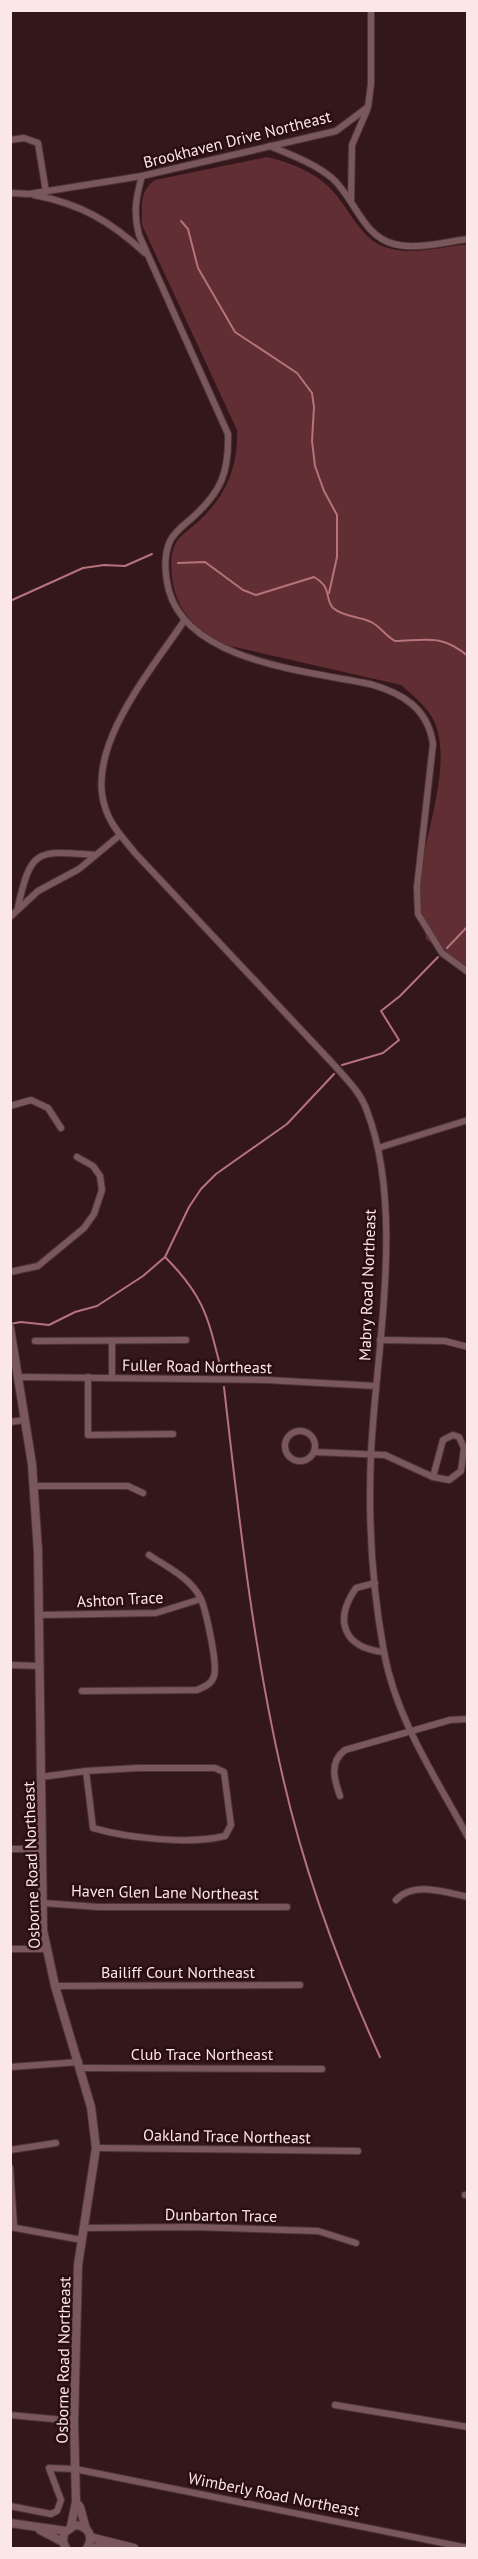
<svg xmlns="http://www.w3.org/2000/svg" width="478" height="2559" viewBox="0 0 478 2559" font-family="'PT Sans',sans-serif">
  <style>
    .green { fill: #612e34 }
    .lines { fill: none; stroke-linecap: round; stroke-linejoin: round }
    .stream { stroke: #b6737b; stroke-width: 2 }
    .minor-casing { stroke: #4c3537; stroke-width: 8 }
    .tertiary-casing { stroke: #4c3537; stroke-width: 10 }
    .minor { stroke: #7a575a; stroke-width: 6 }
    .tertiary { stroke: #7a575a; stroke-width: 8 }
    .labels { text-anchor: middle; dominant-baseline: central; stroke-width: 5; stroke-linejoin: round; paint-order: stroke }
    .street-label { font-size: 16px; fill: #fce7e8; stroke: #2a0e11 }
  </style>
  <rect width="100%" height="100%" fill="#34171a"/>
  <path class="green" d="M 267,157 C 289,162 312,171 329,187 C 347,204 360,239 385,247 C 410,256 442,247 467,244 L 467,970 L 426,939 C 424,926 419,912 419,898 C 417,847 460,759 430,714 C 422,702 411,694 401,685 L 226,645 C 196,631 176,611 172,577 C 171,565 170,552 177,541 C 182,534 194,526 200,520 C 227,494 238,466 237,430 L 142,225 C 142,206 139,191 155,180 Z"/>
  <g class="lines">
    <g class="stream">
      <path d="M 181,221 L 188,229 L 198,268 L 235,332 L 297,373 L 312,393 L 314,407 L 312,441 L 315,466 L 324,491 L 337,515 L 337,557 L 329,593"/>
      <path d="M 178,563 L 205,562 L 243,590 L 256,595 L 314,577 C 333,588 324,598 333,608 C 345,618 361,616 373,623 C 381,628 387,637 395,641 C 427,640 441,634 468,656"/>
      <path d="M 10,601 L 83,568 L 104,565 L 125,566 L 152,554"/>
      <path d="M 447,948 L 468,926"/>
      <path d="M 342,1065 L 383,1053 L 399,1040 L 381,1011 L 400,996 L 438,957"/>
      <path d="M 165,1257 C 206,1298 208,1319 222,1373"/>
      <path d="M 10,1324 L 21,1322 L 49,1325 L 75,1312 L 97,1306 L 143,1276 L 165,1257 L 189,1207 L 201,1189 L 216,1174 L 287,1124 L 334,1074"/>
      <path d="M 224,1387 C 239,1518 253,1649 283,1778 C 305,1874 339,1967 380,2057"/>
    </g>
    <defs>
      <g id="minor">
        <path d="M 10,140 L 24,138 L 38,143 L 46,192"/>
        <path d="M 270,146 C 291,155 314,163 332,178 C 354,197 363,237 394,244 C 416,250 445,242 468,239"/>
        <path d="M 142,176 C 136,197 133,213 139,235 L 228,434 C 229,473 221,492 192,518 C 184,525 175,531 170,541 C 163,557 165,575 169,591 C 189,662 308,671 370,684 C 402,693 428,708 433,744 L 417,887 L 418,914 L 442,953 L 468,972"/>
        <path d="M 10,193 L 29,194 L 142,176 L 336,131 L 368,107 L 371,84 L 371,10"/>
        <path d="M 34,195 C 81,204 110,221 145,253"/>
        <path d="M 351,201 L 352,145 L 367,110"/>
        <path d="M 184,621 C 152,669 85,747 105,807 C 110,825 124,839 135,853 L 336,1067 C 347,1080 361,1093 367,1111 C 405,1210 376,1349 371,1453 C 368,1519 372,1587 384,1652 C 396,1719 436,1778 468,1837"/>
        <path d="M 18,907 C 31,847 38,851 95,855"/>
        <path d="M 10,917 L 38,891 L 79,869 L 120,835"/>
        <path d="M 10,1106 L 31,1100 L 48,1108 L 61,1128"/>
        <path d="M 378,1148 L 468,1120"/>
        <path d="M 10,1272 L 38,1266 L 84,1228 L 94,1214 L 102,1190 L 100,1176 L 93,1166 L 77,1157"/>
        <path d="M 380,1340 L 445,1341 L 468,1347"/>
        <path d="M 35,1341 L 186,1340"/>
        <path d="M 112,1341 L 112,1377"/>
        <path d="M 17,1377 L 267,1380 L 376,1386"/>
        <path d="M 88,1377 L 88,1435 L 173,1434"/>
        <path d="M 10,1422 L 24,1420"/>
        <circle cx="300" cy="1446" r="15"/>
        <path d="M 453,1435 L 459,1437 L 464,1448 L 461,1471 L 449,1480 L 433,1477 L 443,1440 Z"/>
        <path d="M 314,1452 L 385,1455 L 433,1477"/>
        <path d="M 34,1486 L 128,1486 L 143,1493"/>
        <path d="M 375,1583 L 356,1588 C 333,1621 344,1648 384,1652"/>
        <path d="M 39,1615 L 156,1613 L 201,1599"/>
        <path d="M 10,1665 L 40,1666"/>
        <path d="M 82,1691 L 197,1690 C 204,1687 212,1684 214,1676 C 218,1665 206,1611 201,1599 C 191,1578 167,1567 149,1555"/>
        <path d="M 138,1768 L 215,1768 L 224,1772 L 231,1825 L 225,1836 C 189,1845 128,1838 93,1828 L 86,1771 Z"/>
        <path d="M 41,1777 L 86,1771"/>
        <path d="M 340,1796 C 334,1779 329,1762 345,1750 L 450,1720 L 468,1719"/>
        <path d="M 10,1849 L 41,1849"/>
        <path d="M 396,1900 C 413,1881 445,1892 468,1897"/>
        <path d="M 43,1903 L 98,1907 L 287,1907"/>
        <path d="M 10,1949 L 47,1949"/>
        <path d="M 55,1986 L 300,1985"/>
        <path d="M 10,2067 L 79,2062"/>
        <path d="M 81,2068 L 322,2069"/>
        <path d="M 96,2148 L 358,2151"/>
        <path d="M 10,2150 L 56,2143"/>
        <path d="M 10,2168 L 14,2226"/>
        <path d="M 465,2195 L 468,2195"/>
        <path d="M 10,2227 L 82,2240"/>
        <path d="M 83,2228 L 194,2227 L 318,2231 L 356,2243"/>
        <path d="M 335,2405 L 468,2427"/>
        <path d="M 10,2415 L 74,2421"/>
        <path d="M 10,2506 L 51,2514 L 57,2511 L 61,2500 L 49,2468 L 75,2469 L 468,2548"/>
      </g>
      <g id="tertiary">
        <path d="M 10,1328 L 32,1464 L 38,1551 L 43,1930 L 55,1986 L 91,2107 L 96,2148 L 78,2265 L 74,2421 L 76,2502 L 71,2526"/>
        <path d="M 76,2502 L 80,2507 L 86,2529"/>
        <path d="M 10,2523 L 66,2531"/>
        <path d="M 40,2530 L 63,2542"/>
        <path d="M 90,2537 L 134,2548"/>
        <path d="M 66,2548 L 63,2542 L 64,2533 L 75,2525 C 89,2526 94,2537 87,2548"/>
        <path d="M 92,2548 L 113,2544"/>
      </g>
    </defs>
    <use href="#minor" class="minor-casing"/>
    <use href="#tertiary" class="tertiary-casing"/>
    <use href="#minor" class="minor"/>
    <use href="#tertiary" class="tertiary"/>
  </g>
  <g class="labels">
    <g class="street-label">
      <text transform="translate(237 139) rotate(-14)">Brookhaven Drive Northeast</text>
      <text transform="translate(367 1285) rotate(-88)">Mabry Road Northeast</text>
      <text transform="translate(197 1366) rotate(1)">Fuller Road Northeast</text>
      <text transform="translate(120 1599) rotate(-3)">Ashton Trace</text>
      <text transform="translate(31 1865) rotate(-92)">Osborne Road Northeast</text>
      <text transform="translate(165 1892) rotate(1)">Haven Glen Lane Northeast</text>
      <text x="178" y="1972">Bailiff Court Northeast</text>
      <text x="202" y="2054">Club Trace Northeast</text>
      <text transform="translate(227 2136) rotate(1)">Oakland Trace Northeast</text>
      <text transform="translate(221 2215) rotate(1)">Dunbarton Trace</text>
      <text transform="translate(63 2360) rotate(-89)">Osborne Road Northeast</text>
      <text transform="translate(274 2494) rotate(11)">Wimberly Road Northeast</text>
    </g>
  </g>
  <rect width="478" height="2559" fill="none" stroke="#fce7e8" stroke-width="24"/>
</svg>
